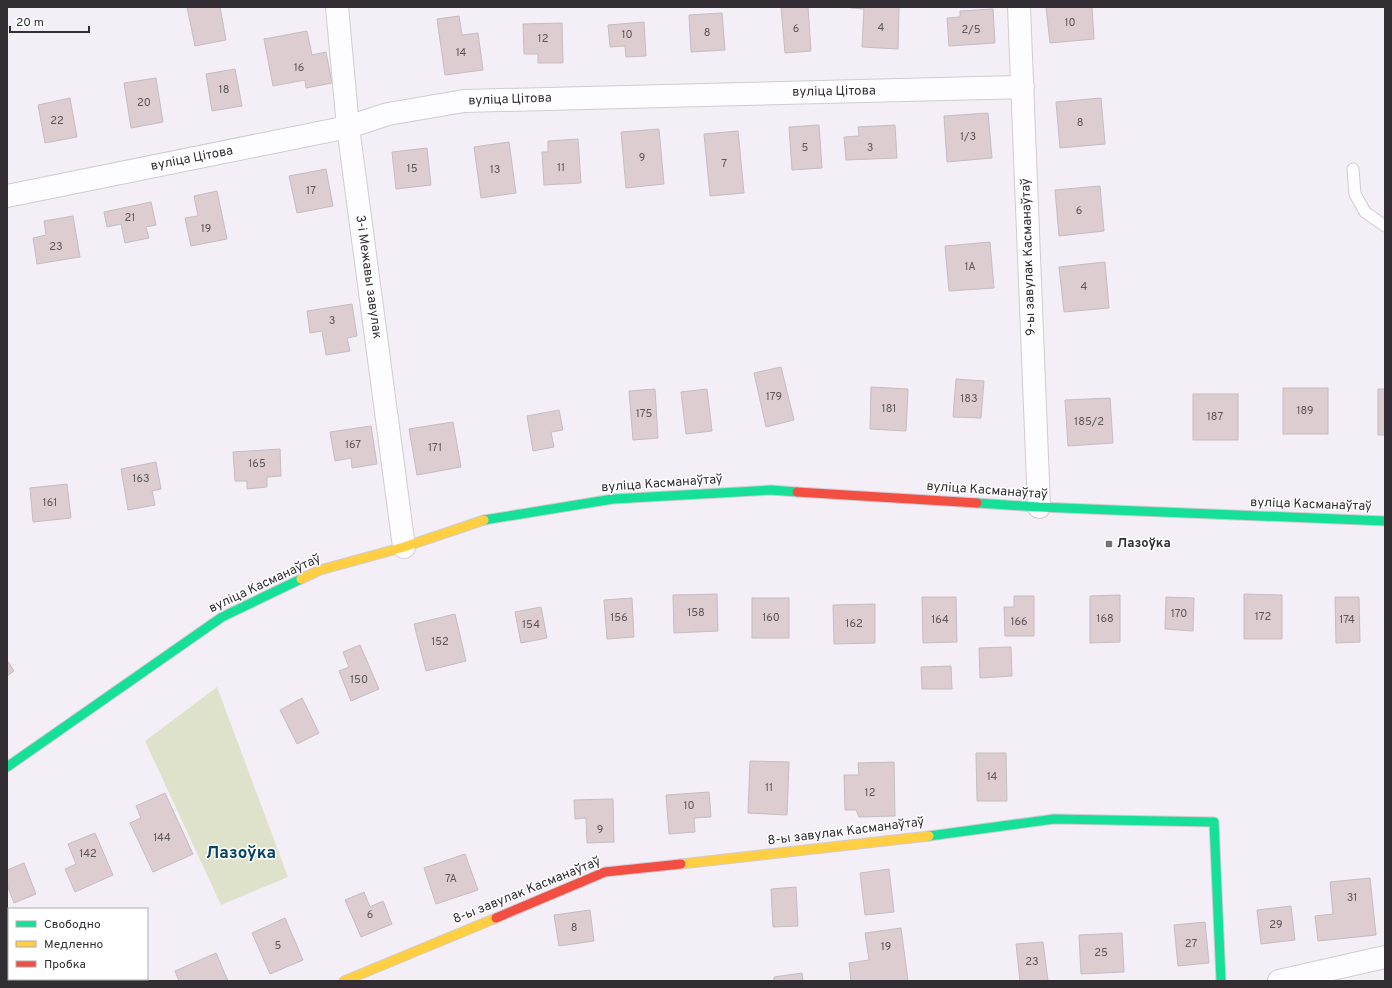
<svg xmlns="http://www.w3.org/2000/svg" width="1392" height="988" viewBox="0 0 1392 988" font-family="Overpass,sans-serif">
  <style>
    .green { fill: #dfe2cb }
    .building { fill: #ddccd0; stroke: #c4bec1 }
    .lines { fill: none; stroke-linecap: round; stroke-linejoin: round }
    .lane-casing { stroke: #d1ccd2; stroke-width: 13 }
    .street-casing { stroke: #d1ccd2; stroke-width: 24 }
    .fast-casing { stroke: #d1ccd2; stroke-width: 11 }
    .slow-casing { stroke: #d1ccd2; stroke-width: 11 }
    .jam-casing { stroke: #d1ccd2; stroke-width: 11 }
    .lane { stroke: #fdfcfe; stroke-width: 11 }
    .street { stroke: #fdfcfe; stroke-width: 22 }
    .fast { stroke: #16e098; stroke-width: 9 }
    .slow { stroke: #ffcf43; stroke-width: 9 }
    .jam { stroke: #f24e42; stroke-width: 9 }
    .poi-dot { fill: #767178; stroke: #fff; stroke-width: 1.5 }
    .labels { text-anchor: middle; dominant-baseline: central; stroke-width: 3; stroke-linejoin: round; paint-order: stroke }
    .number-label { font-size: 11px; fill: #5d565b }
    .street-label { font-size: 13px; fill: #322e34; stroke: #fff }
    .poi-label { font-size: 13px; font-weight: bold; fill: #322e34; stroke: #fff; text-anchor: start }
    .district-label { font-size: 17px; font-weight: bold; fill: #034363; stroke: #fff }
  </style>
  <rect width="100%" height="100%" fill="#f4eef6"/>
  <path class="green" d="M 217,687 L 288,877 L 221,905 L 145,741 Z"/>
  <g class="building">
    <path d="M 187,7 L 220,7 L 226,40 L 195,46 Z"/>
    <path d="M 781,7 L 808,7 L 811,51 L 785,53 Z"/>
    <path d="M 851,7 L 899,7 L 898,49 L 862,47 L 864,9 L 851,8 Z"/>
    <path d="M 1046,7 L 1092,7 L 1094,39 L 1050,43 Z"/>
    <path d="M 993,9 L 995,43 L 949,46 L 947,18 L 960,17 L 960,11 Z"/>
    <path d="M 722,13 L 725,50 L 691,52 L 689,15 Z"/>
    <path d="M 459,16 L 462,35 L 478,33 L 483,70 L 445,75 L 437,19 Z"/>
    <path d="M 644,22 L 646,56 L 626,57 L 625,46 L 610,47 L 608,25 Z"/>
    <path d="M 562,23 L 563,63 L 538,63 L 538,54 L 524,54 L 523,24 Z"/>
    <path d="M 307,31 L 312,55 L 326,52 L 332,83 L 306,88 L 305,80 L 273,86 L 264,39 Z"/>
    <path d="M 235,69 L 242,106 L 212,111 L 206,74 Z"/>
    <path d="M 156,78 L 163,122 L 131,128 L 124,83 Z"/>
    <path d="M 70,98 L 77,137 L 45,143 L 38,105 Z"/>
    <path d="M 1101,98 L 1105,144 L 1060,148 L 1056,102 Z"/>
    <path d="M 988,113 L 992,158 L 947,162 L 944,116 Z"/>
    <path d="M 819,125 L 822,168 L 792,170 L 789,127 Z"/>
    <path d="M 895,125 L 897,158 L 846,160 L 844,137 L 859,136 L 858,127 Z"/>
    <path d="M 659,129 L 664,184 L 626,188 L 621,132 Z"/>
    <path d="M 738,131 L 744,193 L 710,196 L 704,134 Z"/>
    <path d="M 578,139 L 581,183 L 544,185 L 542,152 L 548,152 L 548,141 Z"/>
    <path d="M 509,142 L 516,193 L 481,198 L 474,147 Z"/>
    <path d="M 427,148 L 431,185 L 396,189 L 392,152 Z"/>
    <path d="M 326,169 L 333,206 L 297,213 L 289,176 Z"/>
    <path d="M 1100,186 L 1104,231 L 1059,236 L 1055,190 Z"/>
    <path d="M 217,191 L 227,239 L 191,246 L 185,218 L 198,216 L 194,196 Z"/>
    <path d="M 151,202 L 156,225 L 146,227 L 149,238 L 125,243 L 121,224 L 107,227 L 104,212 Z"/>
    <path d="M 73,216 L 80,257 L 37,264 L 33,238 L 46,235 L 44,221 Z"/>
    <path d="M 990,242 L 994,288 L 949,291 L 945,246 Z"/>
    <path d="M 1105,262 L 1109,308 L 1064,312 L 1059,267 Z"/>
    <path d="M 352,304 L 357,336 L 347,338 L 350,351 L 326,355 L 322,331 L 310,333 L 307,311 Z"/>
    <path d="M 781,367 L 794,420 L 766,427 L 754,373 Z"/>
    <path d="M 956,379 L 984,381 L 981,418 L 953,417 Z"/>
    <path d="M 871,387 L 908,389 L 906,431 L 870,429 Z"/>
    <rect x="1283" y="388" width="45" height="46"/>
    <path d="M 655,389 L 658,438 L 633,440 L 629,391 Z"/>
    <path d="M 707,389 L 712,431 L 686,434 L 681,392 Z"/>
    <rect x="1378" y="389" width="7" height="46"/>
    <rect x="1193" y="394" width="45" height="46"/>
    <path d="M 1110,398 L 1113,443 L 1068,446 L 1065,400 Z"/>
    <path d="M 559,410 L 563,430 L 551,432 L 554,447 L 533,451 L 527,416 Z"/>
    <path d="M 453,422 L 461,467 L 417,475 L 409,429 Z"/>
    <path d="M 371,426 L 377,464 L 352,468 L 351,458 L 335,461 L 330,432 Z"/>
    <path d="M 280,449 L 281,476 L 267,477 L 267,487 L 247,489 L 247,481 L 235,481 L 233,452 Z"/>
    <path d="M 156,462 L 161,489 L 152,491 L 155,505 L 128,510 L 121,469 Z"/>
    <path d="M 67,484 L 71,518 L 33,522 L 30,488 Z"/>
    <path d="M 717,594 L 718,631 L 674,633 L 673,595 Z"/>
    <path d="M 1244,594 L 1282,595 L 1282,639 L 1244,639 Z"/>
    <path d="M 1120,595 L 1120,642 L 1090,643 L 1090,596 Z"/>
    <path d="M 1014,596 L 1034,596 L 1034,636 L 1005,636 L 1004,607 L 1014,607 Z"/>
    <path d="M 922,597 L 956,597 L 957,642 L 923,643 Z"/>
    <path d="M 1166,597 L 1194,598 L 1193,631 L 1165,629 Z"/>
    <path d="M 1335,597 L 1359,597 L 1360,642 L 1336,643 Z"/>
    <path d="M 632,598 L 634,637 L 607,639 L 604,600 Z"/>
    <rect x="752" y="598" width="37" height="40"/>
    <path d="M 875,604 L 875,643 L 834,644 L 833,605 Z"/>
    <path d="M 541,607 L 547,638 L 521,643 L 515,612 Z"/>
    <path d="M 455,614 L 466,661 L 426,671 L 414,624 Z"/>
    <path d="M 360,645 L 379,689 L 351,701 L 339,671 L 349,667 L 343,652 Z"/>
    <path d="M 1011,647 L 1012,676 L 980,678 L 979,648 Z"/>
    <path d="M 7,660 L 14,671 L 7,676 Z"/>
    <path d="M 951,666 L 952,689 L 922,689 L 921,667 Z"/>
    <path d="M 302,698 L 319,733 L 297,744 L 280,710 Z"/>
    <path d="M 976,753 L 1006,753 L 1007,801 L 977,801 Z"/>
    <path d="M 750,761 L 789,762 L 787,815 L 748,813 Z"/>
    <path d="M 894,762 L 895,816 L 859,817 L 856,810 L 845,810 L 844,775 L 859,775 L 858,763 Z"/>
    <path d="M 709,792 L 711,817 L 694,818 L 695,832 L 669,834 L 666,795 Z"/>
    <path d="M 165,793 L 193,854 L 153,872 L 130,823 L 141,818 L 136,806 Z"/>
    <path d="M 613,799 L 614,842 L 587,843 L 586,818 L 575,819 L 574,800 Z"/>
    <path d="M 95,833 L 113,875 L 75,892 L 65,869 L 76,864 L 68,844 Z"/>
    <path d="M 465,854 L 478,890 L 436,904 L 424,868 Z"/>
    <path d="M 24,863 L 36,894 L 14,903 L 7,885 L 7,870 Z"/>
    <path d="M 889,869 L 894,912 L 865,915 L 860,873 Z"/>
    <path d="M 1370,878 L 1376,935 L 1318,941 L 1315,916 L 1333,914 L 1330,882 Z"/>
    <path d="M 796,887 L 798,926 L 773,927 L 771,889 Z"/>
    <path d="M 364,892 L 370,907 L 383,901 L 392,924 L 361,937 L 345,900 Z"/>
    <path d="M 1291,906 L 1295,940 L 1261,944 L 1257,910 Z"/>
    <path d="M 590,910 L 594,941 L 559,946 L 554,915 Z"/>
    <path d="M 285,918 L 303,960 L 270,974 L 252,933 Z"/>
    <path d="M 1205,922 L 1209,963 L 1178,966 L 1174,925 Z"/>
    <path d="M 901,928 L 908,981 L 851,981 L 849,963 L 869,960 L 865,933 Z"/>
    <path d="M 1122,933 L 1124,972 L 1081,974 L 1079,935 Z"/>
    <path d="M 1043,942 L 1048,981 L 1020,981 L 1016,944 Z"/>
    <path d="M 216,953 L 228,981 L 179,981 L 175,971 Z"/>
    <path d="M 802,973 L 803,981 L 774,981 L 774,977 Z"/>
  </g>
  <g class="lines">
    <defs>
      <path id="lane" d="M 1353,169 L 1355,194 L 1365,212 L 1385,226"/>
      <g id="street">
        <path d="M 337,7 L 348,127 L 404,547"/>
        <path d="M 1019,7 L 1039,507"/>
        <path d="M 7,196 L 348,127 L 388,114 L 464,101 L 1023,87"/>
        <path d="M 1279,981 L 1385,957"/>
      </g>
      <g id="fast">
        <path d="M 977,503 L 1039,507 L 1385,521"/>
        <path d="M 484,520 L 613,499 L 771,490 L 797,492"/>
        <path d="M 7,767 L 222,617 L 301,579"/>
        <path d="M 929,836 L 1054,819 L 1214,822 L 1221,981"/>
      </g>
      <g id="slow">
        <path d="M 301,579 L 320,570 L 404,547 L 484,520"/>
        <path d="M 681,864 L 929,836"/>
        <path d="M 344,981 L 496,918"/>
      </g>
      <g id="jam">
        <path d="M 797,492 L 977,503"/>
        <path d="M 496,918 L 605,872 L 681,864"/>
      </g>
    </defs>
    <use href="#lane" class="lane-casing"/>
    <use href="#street" class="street-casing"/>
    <use href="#fast" class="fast-casing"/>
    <use href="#slow" class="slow-casing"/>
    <use href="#jam" class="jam-casing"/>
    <use href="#lane" class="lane"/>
    <use href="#street" class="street"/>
    <use href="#fast" class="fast"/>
    <use href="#slow" class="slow"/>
    <use href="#jam" class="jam"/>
  </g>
  <rect class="poi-dot" x="1105" y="540" width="8" height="8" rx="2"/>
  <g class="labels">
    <g class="number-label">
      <text x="1070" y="23">10</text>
      <text x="881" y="28">4</text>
      <text x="796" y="29">6</text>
      <text x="971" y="30">2/5</text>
      <text x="707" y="33">8</text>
      <text x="627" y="35">10</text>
      <text x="543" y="39">12</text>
      <text x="461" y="53">14</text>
      <text x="299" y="68">16</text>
      <text x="224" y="90">18</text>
      <text x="144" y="103">20</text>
      <text x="57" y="121">22</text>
      <text x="1080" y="123">8</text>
      <text x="968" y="137">1/3</text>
      <text x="805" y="148">5</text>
      <text x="870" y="148">3</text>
      <text x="642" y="158">9</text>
      <text x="724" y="164">7</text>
      <text x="561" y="168">11</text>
      <text x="412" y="169">15</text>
      <text x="495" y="170">13</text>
      <text x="311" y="191">17</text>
      <text x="1079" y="211">6</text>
      <text x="130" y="218">21</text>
      <text x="206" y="229">19</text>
      <text x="56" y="247">23</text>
      <text x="970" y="267">1А</text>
      <text x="1084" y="287">4</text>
      <text x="332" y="321">3</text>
      <text x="774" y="397">179</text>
      <text x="969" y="399">183</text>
      <text x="889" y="409">181</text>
      <text x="1305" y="411">189</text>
      <text x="644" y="414">175</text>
      <text x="1215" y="417">187</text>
      <text x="1089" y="422">185/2</text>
      <text x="353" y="445">167</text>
      <text x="435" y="448">171</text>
      <text x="257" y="464">165</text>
      <text x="141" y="479">163</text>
      <text x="50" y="503">161</text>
      <text x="696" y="613">158</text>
      <text x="1179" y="614">170</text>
      <text x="1263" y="617">172</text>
      <text x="619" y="618">156</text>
      <text x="771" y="618">160</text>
      <text x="1105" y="619">168</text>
      <text x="940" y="620">164</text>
      <text x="1347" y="620">174</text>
      <text x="1019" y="622">166</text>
      <text x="854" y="624">162</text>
      <text x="531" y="625">154</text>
      <text x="440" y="642">152</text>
      <text x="359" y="680">150</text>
      <text x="992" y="777">14</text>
      <text x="769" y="788">11</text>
      <text x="870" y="793">12</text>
      <text x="689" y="806">10</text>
      <text x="600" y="830">9</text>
      <text x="162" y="838">144</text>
      <text x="88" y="854">142</text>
      <text x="451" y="879">7А</text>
      <text x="1352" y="898">31</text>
      <text x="370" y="915">6</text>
      <text x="1276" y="925">29</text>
      <text x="574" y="928">8</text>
      <text x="1191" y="944">27</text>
      <text x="278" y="946">5</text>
      <text x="886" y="947">19</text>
      <text x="1101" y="953">25</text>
      <text x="1032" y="962">23</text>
    </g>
    <g class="street-label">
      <text transform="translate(834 92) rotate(-1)">вуліца Цітова</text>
      <text transform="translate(510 100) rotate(-2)">вуліца Цітова</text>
      <text transform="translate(192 159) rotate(-11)">вуліца Цітова</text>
      <text transform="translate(1029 257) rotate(-92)">9-ы завулак Касманаўтаў</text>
      <text transform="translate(368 277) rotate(82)">3-і Межавы завулак</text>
      <text transform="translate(662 484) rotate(-4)">вуліца Касманаўтаў</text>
      <text transform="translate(987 491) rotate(4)">вуліца Касманаўтаў</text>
      <text transform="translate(1311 505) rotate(2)">вуліца Касманаўтаў</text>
      <text transform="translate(265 584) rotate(-25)">вуліца Касманаўтаў</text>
      <text transform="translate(846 832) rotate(-7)">8-ы завулак Касманаўтаў</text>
      <text transform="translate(527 891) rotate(-22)">8-ы завулак Касманаўтаў</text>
    </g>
    <g class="poi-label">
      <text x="1117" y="544">Лазоўка</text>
    </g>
    <g class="district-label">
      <text x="241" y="854">Лазоўка</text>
    </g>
  </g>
  <rect width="1392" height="988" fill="none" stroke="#322e34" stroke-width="16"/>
  <rect x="8" y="908" width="140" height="72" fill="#ffffff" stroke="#adabae"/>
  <rect x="16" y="921" width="20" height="6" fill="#16e098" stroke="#adabae"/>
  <text x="44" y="928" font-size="12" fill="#322e34">Свободно</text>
  <rect x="16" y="941" width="20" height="6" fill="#ffcf43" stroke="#adabae"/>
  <text x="44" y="948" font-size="12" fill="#322e34">Медленно</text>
  <rect x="16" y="961" width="20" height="6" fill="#f24e42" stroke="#adabae"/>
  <text x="44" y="968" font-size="12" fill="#322e34">Пробка</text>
  <path d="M10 26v6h79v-6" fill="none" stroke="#322e34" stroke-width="2"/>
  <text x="16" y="26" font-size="12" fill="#322e34" stroke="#ffffff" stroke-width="3" paint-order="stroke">20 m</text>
</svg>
